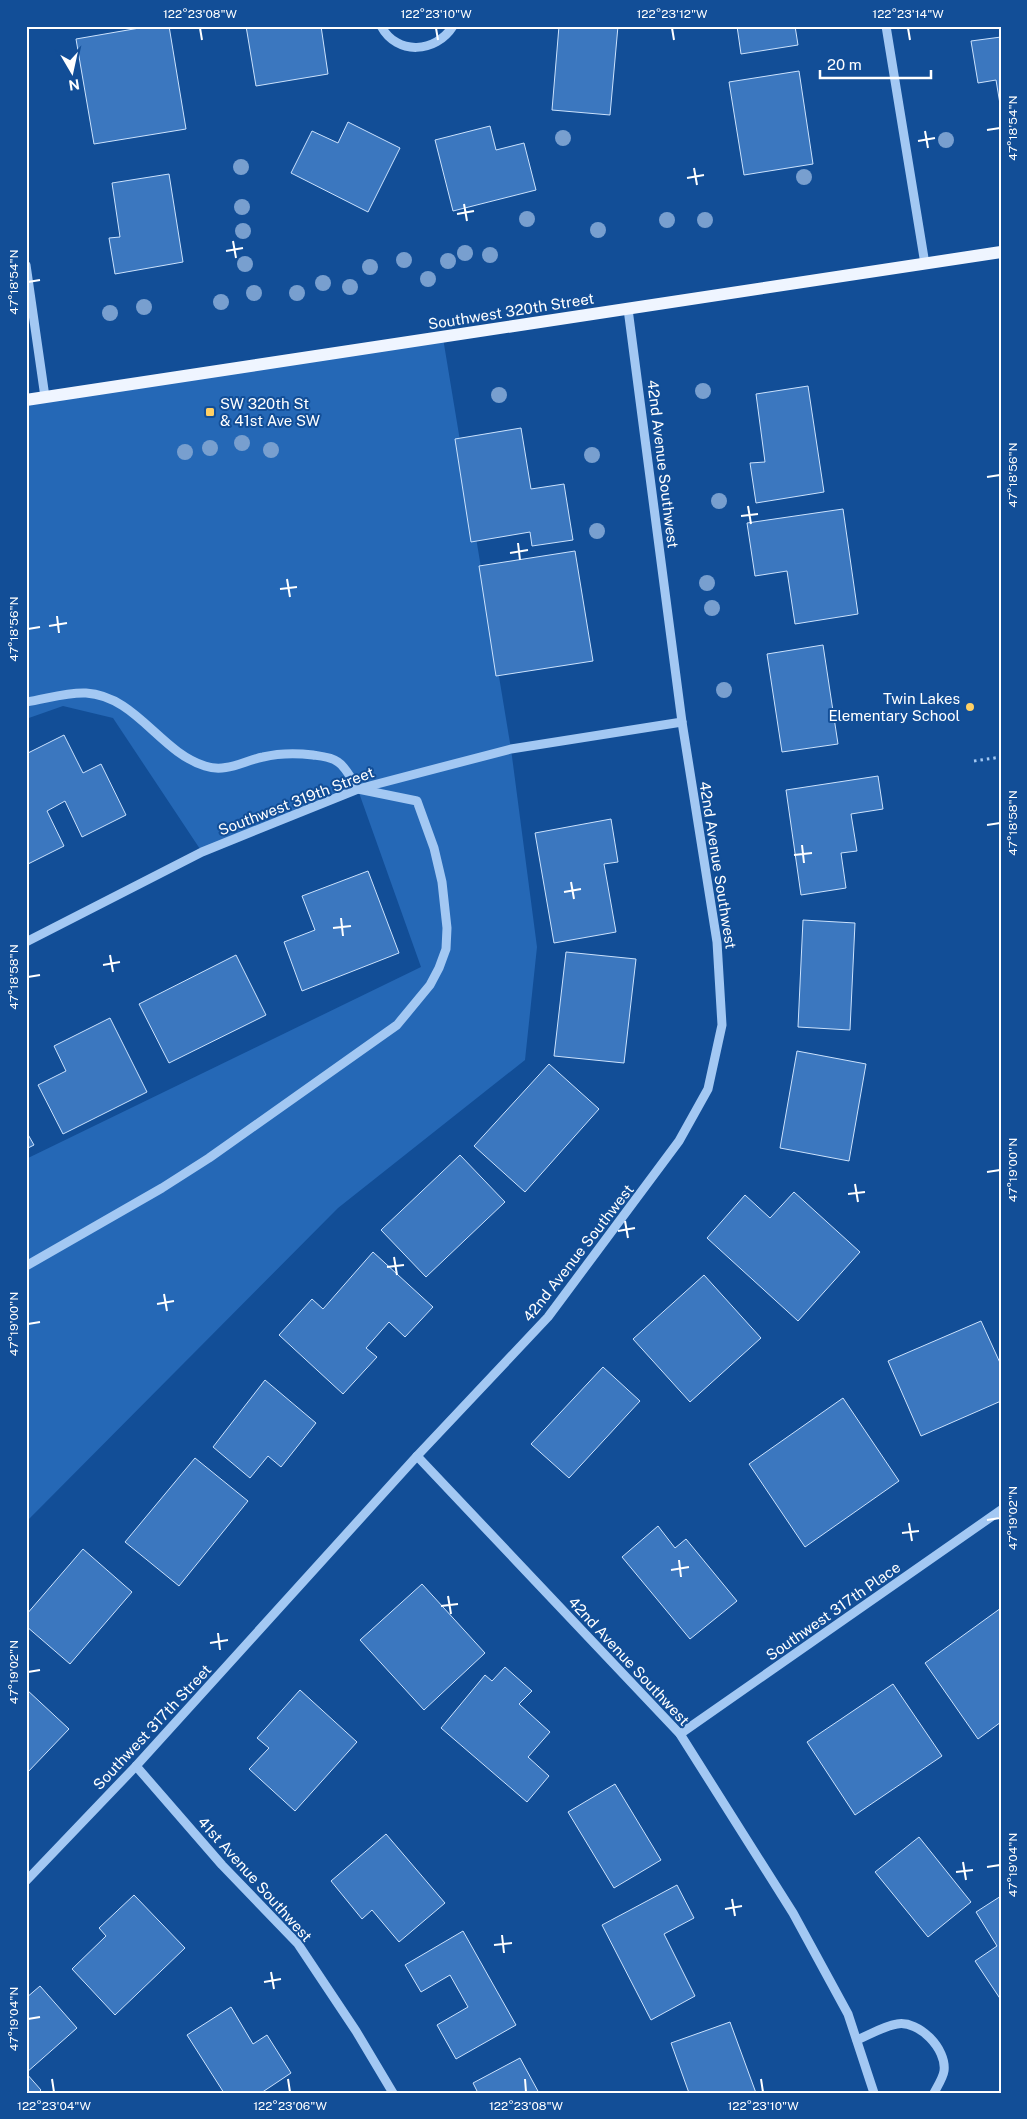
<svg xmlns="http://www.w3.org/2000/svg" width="1027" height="2119" viewBox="0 0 1027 2119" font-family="'Public Sans',sans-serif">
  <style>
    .green { fill: #2568b6 }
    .building { fill: #3b77bf; stroke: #cbe2fd }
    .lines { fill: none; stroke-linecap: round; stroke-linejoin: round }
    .path { stroke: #a3c8f3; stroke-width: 3; stroke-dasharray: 2.5 4; stroke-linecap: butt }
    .minor { stroke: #a3c8f3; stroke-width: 9 }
    .major { stroke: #eff5ff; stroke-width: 12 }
    .tree { fill: #789fcf }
    .ticks { fill: none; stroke: #fff; stroke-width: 2 }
    .poi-dot { fill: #ffd065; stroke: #124e97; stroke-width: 2 }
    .labels { text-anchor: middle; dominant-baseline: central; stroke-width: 4; stroke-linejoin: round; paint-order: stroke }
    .street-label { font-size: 15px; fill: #fff; stroke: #124e97 }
    .poi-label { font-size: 15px; fill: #fff; stroke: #124e97; text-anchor: start }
    .neatline { fill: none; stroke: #fff; stroke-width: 2 }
    .ticks-label { font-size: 12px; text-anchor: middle; fill: #fff }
  </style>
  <rect width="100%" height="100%" fill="#124e97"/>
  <path class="green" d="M 443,338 L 511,749 L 537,947 L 525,1060 L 338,1208 L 26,1522 L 26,1159 L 421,967 L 358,790 L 202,852 L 113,718 L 63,706 L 26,719 L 26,400 Z"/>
  <g class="building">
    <path d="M 151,26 L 169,26 L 186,129 L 94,144 L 76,39 Z"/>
    <path d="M 246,26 L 321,26 L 328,74 L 256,86 Z"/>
    <path d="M 559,26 L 618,26 L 610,115 L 552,110 Z"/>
    <path d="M 737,26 L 795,26 L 798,45 L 741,54 Z"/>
    <path d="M 1001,37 L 1001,110 L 996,80 L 978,83 L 971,41 Z"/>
    <path d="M 799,71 L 813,164 L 744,175 L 729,82 Z"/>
    <path d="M 348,122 L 400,148 L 368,212 L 291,173 L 312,131 L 338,143 Z"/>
    <path d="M 490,126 L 496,150 L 524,143 L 536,190 L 453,211 L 435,140 Z"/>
    <path d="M 169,174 L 183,262 L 115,274 L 109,238 L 120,237 L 112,183 Z"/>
    <path d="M 808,386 L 824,492 L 756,503 L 750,463 L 765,462 L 756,394 Z"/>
    <path d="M 521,428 L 531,489 L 564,484 L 573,540 L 532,546 L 530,532 L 471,542 L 455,439 Z"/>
    <path d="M 843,509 L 858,614 L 795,624 L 787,571 L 755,576 L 747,523 Z"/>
    <path d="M 575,551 L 593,661 L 496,676 L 479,566 Z"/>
    <path d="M 823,645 L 838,744 L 782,752 L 767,654 Z"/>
    <path d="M 64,735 L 83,773 L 101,764 L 126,815 L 82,837 L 65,801 L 47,811 L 64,846 L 26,865 L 26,754 Z"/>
    <path d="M 878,776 L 883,809 L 851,814 L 857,851 L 841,853 L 846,888 L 801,895 L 786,790 Z"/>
    <path d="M 611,819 L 618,862 L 604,864 L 616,932 L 554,943 L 535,833 Z"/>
    <path d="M 368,871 L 399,953 L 302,991 L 284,942 L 315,930 L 302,896 Z"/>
    <path d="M 803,920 L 855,923 L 850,1030 L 798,1027 Z"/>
    <path d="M 566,952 L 636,959 L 624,1063 L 554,1056 Z"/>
    <path d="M 236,955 L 266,1015 L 169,1063 L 139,1004 Z"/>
    <path d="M 110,1018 L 147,1092 L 63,1134 L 38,1085 L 66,1071 L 54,1046 Z"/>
    <path d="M 797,1051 L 866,1064 L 849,1161 L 780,1148 Z"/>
    <path d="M 549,1064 L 599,1109 L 525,1192 L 474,1146 Z"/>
    <path d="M 26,1131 L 34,1145 L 26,1149 Z"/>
    <path d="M 460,1155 L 505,1202 L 426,1277 L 381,1230 Z"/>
    <path d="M 794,1192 L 860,1252 L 798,1321 L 707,1238 L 745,1195 L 770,1218 Z"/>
    <path d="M 373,1252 L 433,1307 L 405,1337 L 389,1322 L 366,1348 L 377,1357 L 343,1394 L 279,1335 L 312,1299 L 323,1309 Z"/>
    <path d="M 704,1275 L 761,1338 L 690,1402 L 633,1339 Z"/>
    <path d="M 981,1321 L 1001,1365 L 1001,1401 L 921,1436 L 888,1361 Z"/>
    <path d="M 603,1367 L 640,1401 L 569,1478 L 531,1444 Z"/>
    <path d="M 265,1380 L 316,1423 L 281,1467 L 268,1456 L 250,1478 L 213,1447 Z"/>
    <path d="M 843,1398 L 899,1481 L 805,1547 L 749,1464 Z"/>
    <path d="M 195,1458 L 248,1501 L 179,1586 L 125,1542 Z"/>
    <path d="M 658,1526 L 675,1548 L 686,1539 L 737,1601 L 690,1639 L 622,1557 Z"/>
    <path d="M 83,1549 L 132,1592 L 70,1664 L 26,1626 L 26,1615 Z"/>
    <path d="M 422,1584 L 485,1653 L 424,1710 L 360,1640 Z"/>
    <path d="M 1001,1608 L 1001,1722 L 978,1739 L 925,1663 Z"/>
    <path d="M 505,1667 L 532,1691 L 519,1704 L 550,1732 L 528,1757 L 549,1776 L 527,1802 L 441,1728 L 485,1675 L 492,1681 Z"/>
    <path d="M 893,1684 L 942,1756 L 855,1815 L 807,1742 Z"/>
    <path d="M 26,1689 L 69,1729 L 26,1774 Z"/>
    <path d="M 300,1690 L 357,1742 L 295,1811 L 249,1769 L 269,1748 L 257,1738 Z"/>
    <path d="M 615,1784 L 661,1860 L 614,1888 L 568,1812 Z"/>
    <path d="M 386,1834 L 445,1903 L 399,1942 L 372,1910 L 362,1919 L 331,1881 Z"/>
    <path d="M 919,1837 L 971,1902 L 928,1937 L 875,1872 Z"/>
    <path d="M 677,1885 L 694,1918 L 664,1934 L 695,1996 L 651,2020 L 602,1925 Z"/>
    <path d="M 134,1895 L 185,1948 L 115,2015 L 72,1969 L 106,1936 L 99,1928 Z"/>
    <path d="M 1001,1896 L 1001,2000 L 975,1961 L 997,1946 L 976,1912 Z"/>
    <path d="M 463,1931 L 516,2025 L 456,2059 L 437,2025 L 468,2007 L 450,1975 L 421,1992 L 405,1965 Z"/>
    <path d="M 40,1986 L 77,2028 L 26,2073 L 26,1998 Z"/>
    <path d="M 231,2007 L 253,2044 L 267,2035 L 291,2073 L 261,2093 L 224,2093 L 187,2035 Z"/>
    <path d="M 730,2022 L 756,2093 L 689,2093 L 671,2043 Z"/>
    <path d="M 520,2058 L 539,2093 L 478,2093 L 473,2083 Z"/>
    <path d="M 26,2073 L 41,2090 L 38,2093 L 26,2093 Z"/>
  </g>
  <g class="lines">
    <path class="path" d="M 974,761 L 1001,757"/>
    <g class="minor">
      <path d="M 381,26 C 397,56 436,53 453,26"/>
      <path d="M 886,26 L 925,264"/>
      <path d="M 26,265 L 45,397"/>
      <path d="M 628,309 L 682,722 L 717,942 L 722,1025 L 708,1089 L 679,1141 L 548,1317 L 417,1456 L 680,1734 L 793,1913 L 848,2014 L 874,2093"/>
      <path d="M 26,702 C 46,699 67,692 86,693 C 136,696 160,752 205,766 C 226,773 243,761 263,757 C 280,753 296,753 313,755 C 320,756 332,757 338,762 C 346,767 353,782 358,789 L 417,801 L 434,848 L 442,882 L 447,928 L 446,949 L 439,968 L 430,985 L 397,1025 L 209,1158 L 162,1188 L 26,1266"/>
      <path d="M 26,942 L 202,852 L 358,789 L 511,749 L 682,722"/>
      <path d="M 680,1734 L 1001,1510"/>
      <path d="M 136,1766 L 222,1865 L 298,1944 L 356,2031 L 393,2093"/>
      <path d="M 26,1881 L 136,1766 L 417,1456"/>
      <path d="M 857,2040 C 869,2035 884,2026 897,2024 C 919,2020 947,2049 944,2071 C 943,2078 937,2087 934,2093"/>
    </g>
    <path class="major" d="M 26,400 L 1001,252"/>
  </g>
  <g class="tree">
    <circle cx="563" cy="138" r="8"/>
    <circle cx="946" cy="140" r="8"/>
    <circle cx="241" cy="167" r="8"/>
    <circle cx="804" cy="177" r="8"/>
    <circle cx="242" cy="207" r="8"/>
    <circle cx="527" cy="219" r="8"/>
    <circle cx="667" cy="220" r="8"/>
    <circle cx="705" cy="220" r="8"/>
    <circle cx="598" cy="230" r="8"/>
    <circle cx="243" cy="231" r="8"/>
    <circle cx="465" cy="253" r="8"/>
    <circle cx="490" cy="255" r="8"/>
    <circle cx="404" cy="260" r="8"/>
    <circle cx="448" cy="261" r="8"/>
    <circle cx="245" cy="264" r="8"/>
    <circle cx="370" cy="267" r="8"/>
    <circle cx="428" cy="279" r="8"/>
    <circle cx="323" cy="283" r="8"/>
    <circle cx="350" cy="287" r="8"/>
    <circle cx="254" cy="293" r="8"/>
    <circle cx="297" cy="293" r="8"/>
    <circle cx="221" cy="302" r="8"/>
    <circle cx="144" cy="307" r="8"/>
    <circle cx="110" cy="313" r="8"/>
    <circle cx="703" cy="391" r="8"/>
    <circle cx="499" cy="395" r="8"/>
    <circle cx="242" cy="443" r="8"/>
    <circle cx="210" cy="448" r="8"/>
    <circle cx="271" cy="450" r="8"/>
    <circle cx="185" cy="452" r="8"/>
    <circle cx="592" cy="455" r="8"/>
    <circle cx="719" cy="501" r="8"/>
    <circle cx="597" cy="531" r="8"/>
    <circle cx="707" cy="583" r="8"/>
    <circle cx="712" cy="608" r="8"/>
    <circle cx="724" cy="690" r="8"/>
  </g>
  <path class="ticks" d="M 200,28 L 202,40M 436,28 L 438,40M 672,28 L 674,40M 908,28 L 910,40M 987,130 L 1000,128M 925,131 L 928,148M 918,141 L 935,138M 694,168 L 697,185M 687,178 L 704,175M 464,204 L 467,221M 457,214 L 474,211M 233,241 L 236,258M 226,251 L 243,248M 28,282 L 40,280M 987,477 L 1000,475M 748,506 L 751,524M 741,516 L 758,514M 518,543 L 520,560M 510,553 L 528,550M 287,579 L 290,597M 280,589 L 297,587M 57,616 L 59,633M 49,626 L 67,623M 28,629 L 40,627M 987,825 L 1000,823M 802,845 L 804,863M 794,855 L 812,853M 571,882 L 574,899M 564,892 L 581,889M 341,918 L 343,936M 333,928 L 351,926M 110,955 L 113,972M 103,965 L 120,962M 28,977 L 40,975M 987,1172 L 1000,1170M 855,1184 L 858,1202M 848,1194 L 865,1192M 625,1221 L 628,1238M 618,1231 L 635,1228M 394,1257 L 397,1275M 387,1267 L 404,1265M 164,1294 L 167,1311M 157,1304 L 174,1301M 28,1324 L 40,1322M 987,1520 L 1000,1518M 909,1523 L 912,1541M 902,1533 L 919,1531M 679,1560 L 681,1577M 671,1570 L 689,1567M 448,1596 L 451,1614M 441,1606 L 458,1604M 218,1633 L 220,1650M 210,1643 L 228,1640M 28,1672 L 40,1670M 963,1862 L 966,1880M 987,1867 L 1000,1865M 956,1872 L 973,1870M 732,1899 L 735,1916M 725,1909 L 742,1906M 502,1935 L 504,1953M 494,1945 L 512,1943M 271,1972 L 274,1989M 264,1982 L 281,1979M 28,2019 L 40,2017M 52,2079 L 54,2092M 288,2079 L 290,2092M 525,2079 L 526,2092M 761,2079 L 763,2092"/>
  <g class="poi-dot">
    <rect x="205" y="407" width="10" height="10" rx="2.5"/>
    <circle cx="970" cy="707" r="5"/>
  </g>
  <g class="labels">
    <g class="street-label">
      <text transform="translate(511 311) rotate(-9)">Southwest 320th Street</text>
      <text transform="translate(663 464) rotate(83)">42nd Avenue Southwest</text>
      <text transform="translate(296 801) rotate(-21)">Southwest 319th Street</text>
      <text transform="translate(718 865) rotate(81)">42nd Avenue Southwest</text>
      <text transform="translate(578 1253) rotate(-52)">42nd Avenue Southwest</text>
      <text transform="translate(833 1611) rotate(-35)">Southwest 317th Place</text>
      <text transform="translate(629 1661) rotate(47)">42nd Avenue Southwest</text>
      <text transform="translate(152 1727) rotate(-47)">Southwest 317th Street</text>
      <text transform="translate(255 1879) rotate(48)">41st Avenue Southwest</text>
    </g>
    <g class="poi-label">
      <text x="220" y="403">SW 320th St<tspan x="220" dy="17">&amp; 41st Ave SW</tspan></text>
      <text x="960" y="698" text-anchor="end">Twin Lakes<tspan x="960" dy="17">Elementary School</tspan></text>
    </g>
  </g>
  <rect width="1027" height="2119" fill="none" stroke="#124e97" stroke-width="55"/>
  <g transform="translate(72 72) rotate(171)" stroke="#124e97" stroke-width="4" paint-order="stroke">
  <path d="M0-4L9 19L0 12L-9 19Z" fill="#ffffff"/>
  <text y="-8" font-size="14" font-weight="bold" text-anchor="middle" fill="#ffffff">N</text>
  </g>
  <path d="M820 70v8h111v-8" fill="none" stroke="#ffffff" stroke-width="2.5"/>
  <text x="827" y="70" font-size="15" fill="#ffffff" stroke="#124e97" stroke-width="4" paint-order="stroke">20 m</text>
  <rect x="28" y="28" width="972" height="2064" class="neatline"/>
  <g class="ticks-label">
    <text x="200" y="18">122°23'08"W</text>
    <text x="436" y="18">122°23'10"W</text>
    <text x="672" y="18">122°23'12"W</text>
    <text x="908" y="18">122°23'14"W</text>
    <text transform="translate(1013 128) rotate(-90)" y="4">47°18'54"N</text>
    <text transform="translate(14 282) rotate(-90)" y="4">47°18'54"N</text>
    <text transform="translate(1013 475) rotate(-90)" y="4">47°18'56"N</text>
    <text transform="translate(14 629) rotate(-90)" y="4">47°18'56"N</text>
    <text transform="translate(1013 823) rotate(-90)" y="4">47°18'58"N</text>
    <text transform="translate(14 977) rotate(-90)" y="4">47°18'58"N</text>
    <text transform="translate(1013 1170) rotate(-90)" y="4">47°19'00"N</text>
    <text transform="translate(14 1324) rotate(-90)" y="4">47°19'00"N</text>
    <text transform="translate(1013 1518) rotate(-90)" y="4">47°19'02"N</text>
    <text transform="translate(14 1672) rotate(-90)" y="4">47°19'02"N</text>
    <text transform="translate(1013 1865) rotate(-90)" y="4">47°19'04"N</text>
    <text transform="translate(14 2019) rotate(-90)" y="4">47°19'04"N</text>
    <text x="54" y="2110">122°23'04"W</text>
    <text x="290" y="2110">122°23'06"W</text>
    <text x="526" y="2110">122°23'08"W</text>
    <text x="763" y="2110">122°23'10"W</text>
  </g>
</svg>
